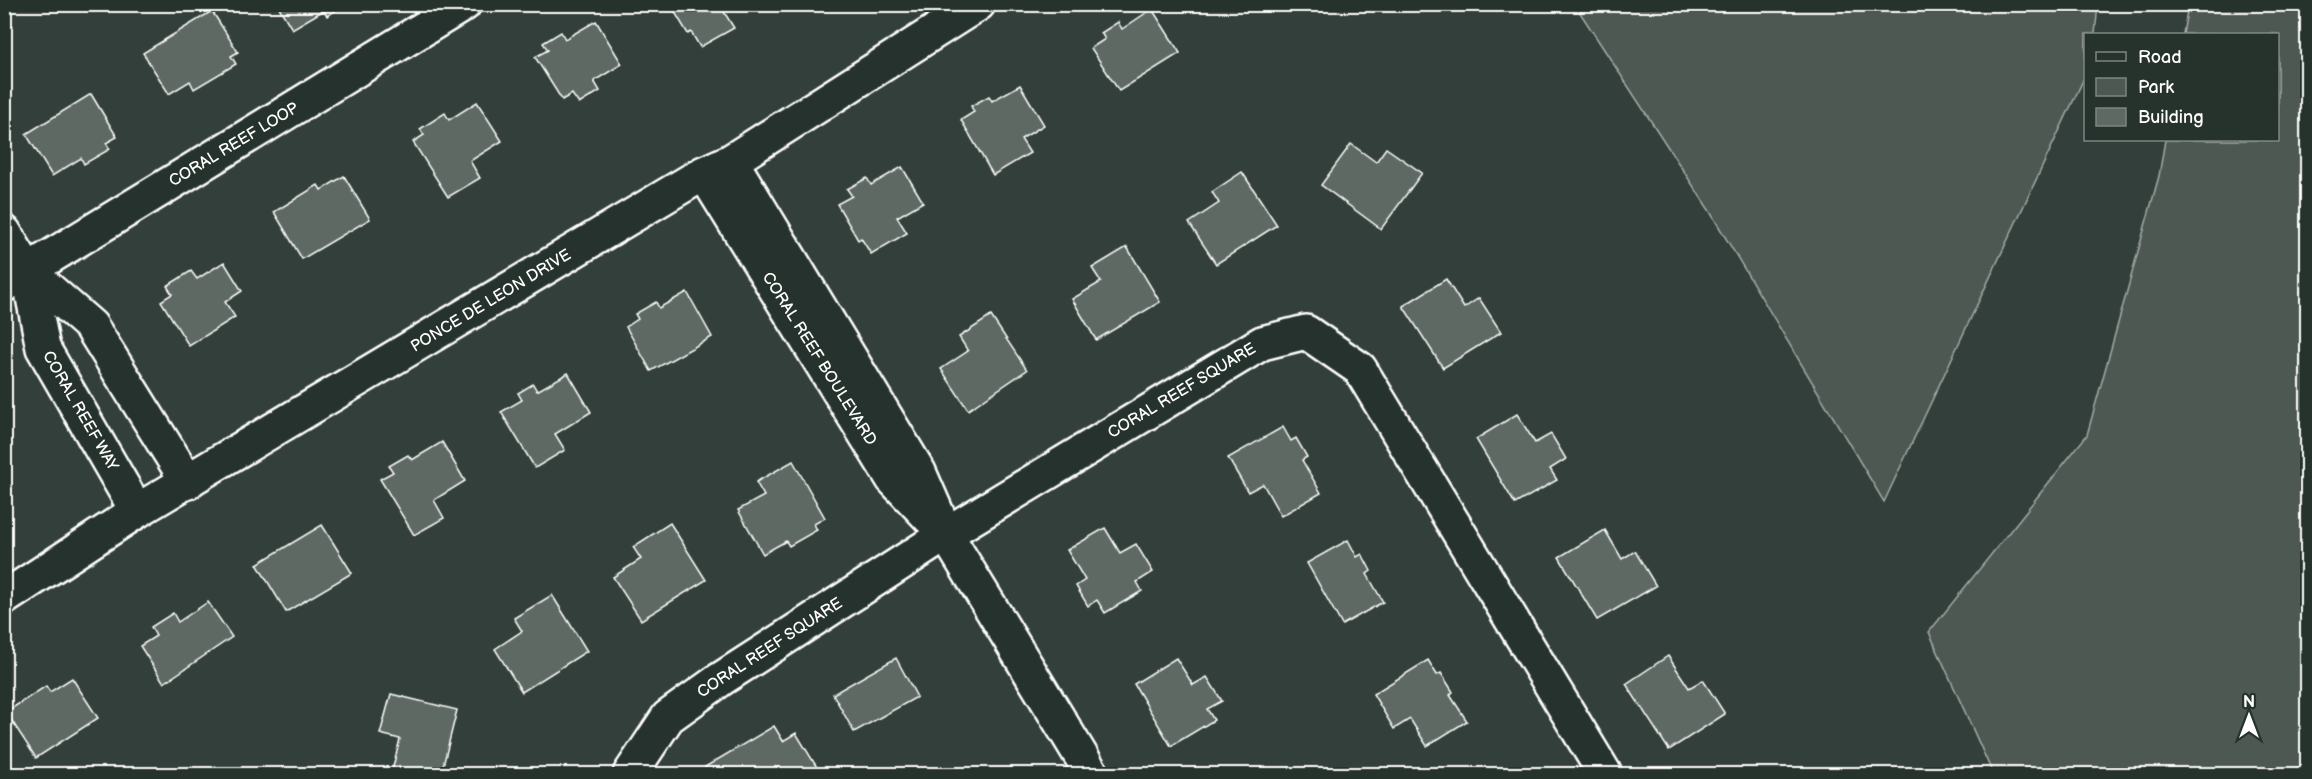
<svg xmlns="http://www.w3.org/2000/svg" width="2312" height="779" viewBox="0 0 2312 779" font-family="'Balsamiq Sans',sans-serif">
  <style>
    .green { fill: #4d5853; stroke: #a6aca9; stroke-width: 1.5 }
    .building { fill: #5f6964; stroke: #fff; stroke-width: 1.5 }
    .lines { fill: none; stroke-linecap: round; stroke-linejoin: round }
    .minor-casing { stroke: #fff; stroke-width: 38 }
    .minor { stroke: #26332d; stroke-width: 33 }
    .labels { text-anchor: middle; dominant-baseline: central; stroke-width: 6; stroke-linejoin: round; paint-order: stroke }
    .street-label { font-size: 16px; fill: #fff; stroke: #26332d }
  </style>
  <rect width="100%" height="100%" fill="#333f3a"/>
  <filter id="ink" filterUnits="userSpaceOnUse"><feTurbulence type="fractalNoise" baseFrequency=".0167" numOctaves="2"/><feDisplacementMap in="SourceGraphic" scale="12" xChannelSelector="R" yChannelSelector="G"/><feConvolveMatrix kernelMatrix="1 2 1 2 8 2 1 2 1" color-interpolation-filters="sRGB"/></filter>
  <g filter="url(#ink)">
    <g class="green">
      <path d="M 1575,5 L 2098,5 L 2095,34 L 2086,34 L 2085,76 L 1884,502 L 1709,210 Z"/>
      <path d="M 2188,5 L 2307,5 L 2307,774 L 1993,774 L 1929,632 L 2087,435 L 2159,176 L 2165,140 L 2278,140 L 2278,34 L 2183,34 Z"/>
    </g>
    <g class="building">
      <path d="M 277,4 L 346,4 L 327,16 L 324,10 L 292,29 Z"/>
      <path d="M 670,4 L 737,4 L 724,12 L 734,28 L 700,47 L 691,32 L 688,34 Z"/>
      <path d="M 1152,9 L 1180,53 L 1119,91 L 1091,48 L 1105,39 L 1101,33 L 1118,22 L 1122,29 Z"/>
      <path d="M 212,11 L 238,52 L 231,56 L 236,64 L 194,89 L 190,81 L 169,94 L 143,53 Z"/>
      <path d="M 596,21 L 622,64 L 594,81 L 600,91 L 579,104 L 572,94 L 562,100 L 535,57 L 548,50 L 543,43 L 561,32 L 565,39 Z"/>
      <path d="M 1020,85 L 1044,125 L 1021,139 L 1030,153 L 993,175 L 961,120 L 974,112 L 971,106 L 989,96 L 992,101 Z"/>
      <path d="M 91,94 L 117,137 L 106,143 L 110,149 L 84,164 L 81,158 L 52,176 L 26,134 Z"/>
      <path d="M 477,102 L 502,141 L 470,161 L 480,178 L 448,197 L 413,142 L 424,135 L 420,129 L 445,113 L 449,120 Z"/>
      <path d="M 1351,144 L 1376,162 L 1386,148 L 1422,173 L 1381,229 L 1321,185 Z"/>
      <path d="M 902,167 L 923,202 L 897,217 L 907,233 L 871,254 L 861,238 L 858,240 L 837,204 L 852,196 L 847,189 L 867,178 L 871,185 Z"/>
      <path d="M 1242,172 L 1277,225 L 1216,264 L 1189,223 L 1219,203 L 1212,192 Z"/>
      <path d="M 344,176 L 370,219 L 302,259 L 274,212 L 318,185 L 321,190 Z"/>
      <path d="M 1127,247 L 1160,302 L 1096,340 L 1072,299 L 1101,282 L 1092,268 Z"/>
      <path d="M 224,262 L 242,291 L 225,302 L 235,317 L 189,346 L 161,301 L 172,294 L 167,286 L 191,271 L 197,279 Z"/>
      <path d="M 1446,279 L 1464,308 L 1479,298 L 1501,332 L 1443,368 L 1403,306 Z"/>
      <path d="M 687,292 L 712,337 L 651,371 L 626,327 L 638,319 L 635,314 L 656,302 L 659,308 Z"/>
      <path d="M 991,316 L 1027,370 L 968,410 L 941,369 L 968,351 L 959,337 Z"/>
      <path d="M 568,373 L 591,412 L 555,434 L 565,450 L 535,468 L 501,412 L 522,400 L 518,393 L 533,384 L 537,391 Z"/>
      <path d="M 1517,414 L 1535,443 L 1551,434 L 1566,459 L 1550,469 L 1557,480 L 1515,504 L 1476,439 Z"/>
      <path d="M 1283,427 L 1291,441 L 1296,438 L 1307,457 L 1302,460 L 1321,493 L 1281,516 L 1263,484 L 1248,492 L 1228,458 Z"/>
      <path d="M 442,442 L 465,481 L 434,500 L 444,518 L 414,535 L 380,479 L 393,472 L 389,466 L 408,455 L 412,460 Z"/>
      <path d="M 793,461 L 825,518 L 814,524 L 817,530 L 789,546 L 786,541 L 763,554 L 738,510 L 764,496 L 756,482 Z"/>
      <path d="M 670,523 L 706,580 L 641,620 L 613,577 L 641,559 L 633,547 Z"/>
      <path d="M 322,525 L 352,573 L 286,612 L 257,564 Z"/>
      <path d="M 1105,528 L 1120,553 L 1136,544 L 1153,572 L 1137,582 L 1142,591 L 1105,613 L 1097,600 L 1088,606 L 1076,586 L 1085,580 L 1067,550 Z"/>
      <path d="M 1605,530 L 1622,559 L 1635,551 L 1656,586 L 1597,620 L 1559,557 Z"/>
      <path d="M 1348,540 L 1357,557 L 1362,554 L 1371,571 L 1367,574 L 1383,602 L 1342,625 L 1307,563 Z"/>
      <path d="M 552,595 L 587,651 L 522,692 L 495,649 L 522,631 L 514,618 Z"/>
      <path d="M 208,602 L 232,637 L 164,683 L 140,646 L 156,636 L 151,627 L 173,613 L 178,622 Z"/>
      <path d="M 1668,656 L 1689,688 L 1703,680 L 1725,714 L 1669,750 L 1626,684 Z"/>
      <path d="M 896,658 L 917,697 L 854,732 L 833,694 Z"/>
      <path d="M 1176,658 L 1193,685 L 1207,677 L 1222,701 L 1207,709 L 1214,720 L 1171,746 L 1134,684 Z"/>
      <path d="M 1428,660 L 1437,675 L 1441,673 L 1453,692 L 1450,695 L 1467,721 L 1427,746 L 1410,719 L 1394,729 L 1373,694 Z"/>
      <path d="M 72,678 L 98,718 L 36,758 L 6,712 L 46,686 L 50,692 Z"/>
      <path d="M 391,694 L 457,710 L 441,774 L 407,774 L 392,771 L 400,739 L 380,734 Z"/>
      <path d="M 774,726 L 783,741 L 796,733 L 821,774 L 709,774 L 705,767 Z"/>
    </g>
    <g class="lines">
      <defs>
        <g id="minor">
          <path d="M 731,161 L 919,472 L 946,534 L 1092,774"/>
          <path d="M 704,173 L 893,479 L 930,518"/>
          <path d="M 4,232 L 28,271 L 91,326 L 188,482"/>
          <path d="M 28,271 L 43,348 L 137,511"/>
          <path d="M 4,285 L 464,4"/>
          <path d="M 4,598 L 137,511 L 704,173 L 731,161 L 978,4"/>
          <path d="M 630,774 L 668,717 L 721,679 L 946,534 L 1262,343 L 1306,332 L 1360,369 L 1605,774"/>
        </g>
      </defs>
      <use href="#minor" class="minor-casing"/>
      <use href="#minor" class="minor"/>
    </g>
  </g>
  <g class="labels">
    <g class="street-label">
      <text transform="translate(234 145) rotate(-31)">CORAL REEF LOOP</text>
      <text transform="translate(491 301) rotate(-31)">PONCE DE LEON DRIVE</text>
      <text transform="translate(819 359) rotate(58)">CORAL REEF BOULEVARD</text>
      <text transform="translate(1182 391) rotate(-31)">CORAL REEF SQUARE</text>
      <text transform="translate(80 411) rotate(60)">CORAL REEF WAY</text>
      <text transform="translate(770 648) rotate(-33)">CORAL REEF SQUARE</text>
    </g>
  </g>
  <rect width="2312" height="779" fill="none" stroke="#26332d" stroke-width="24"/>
  <rect x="12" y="12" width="2288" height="755" fill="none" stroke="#fff" stroke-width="2" filter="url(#ink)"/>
  <rect x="2084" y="33" width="195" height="108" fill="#26332d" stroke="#7d8581" stroke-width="1.5"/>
  <rect x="2096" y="52" width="30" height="9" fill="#26332d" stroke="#7d8581" stroke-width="1.5"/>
  <text x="2138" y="63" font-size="18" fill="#ffffff">Road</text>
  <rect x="2096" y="78" width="30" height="18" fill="#4d5853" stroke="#7d8581" stroke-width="1.5"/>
  <text x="2138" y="93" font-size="18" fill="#ffffff">Park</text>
  <rect x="2096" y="108" width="30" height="18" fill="#5f6964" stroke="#7d8581" stroke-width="1.5"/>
  <text x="2138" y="123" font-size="18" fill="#ffffff">Building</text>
  <g transform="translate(2249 716)" stroke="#26332d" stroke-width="4.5" paint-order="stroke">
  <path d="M0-4.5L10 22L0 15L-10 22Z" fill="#ffffff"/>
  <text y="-9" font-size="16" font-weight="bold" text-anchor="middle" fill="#ffffff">N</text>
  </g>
</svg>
